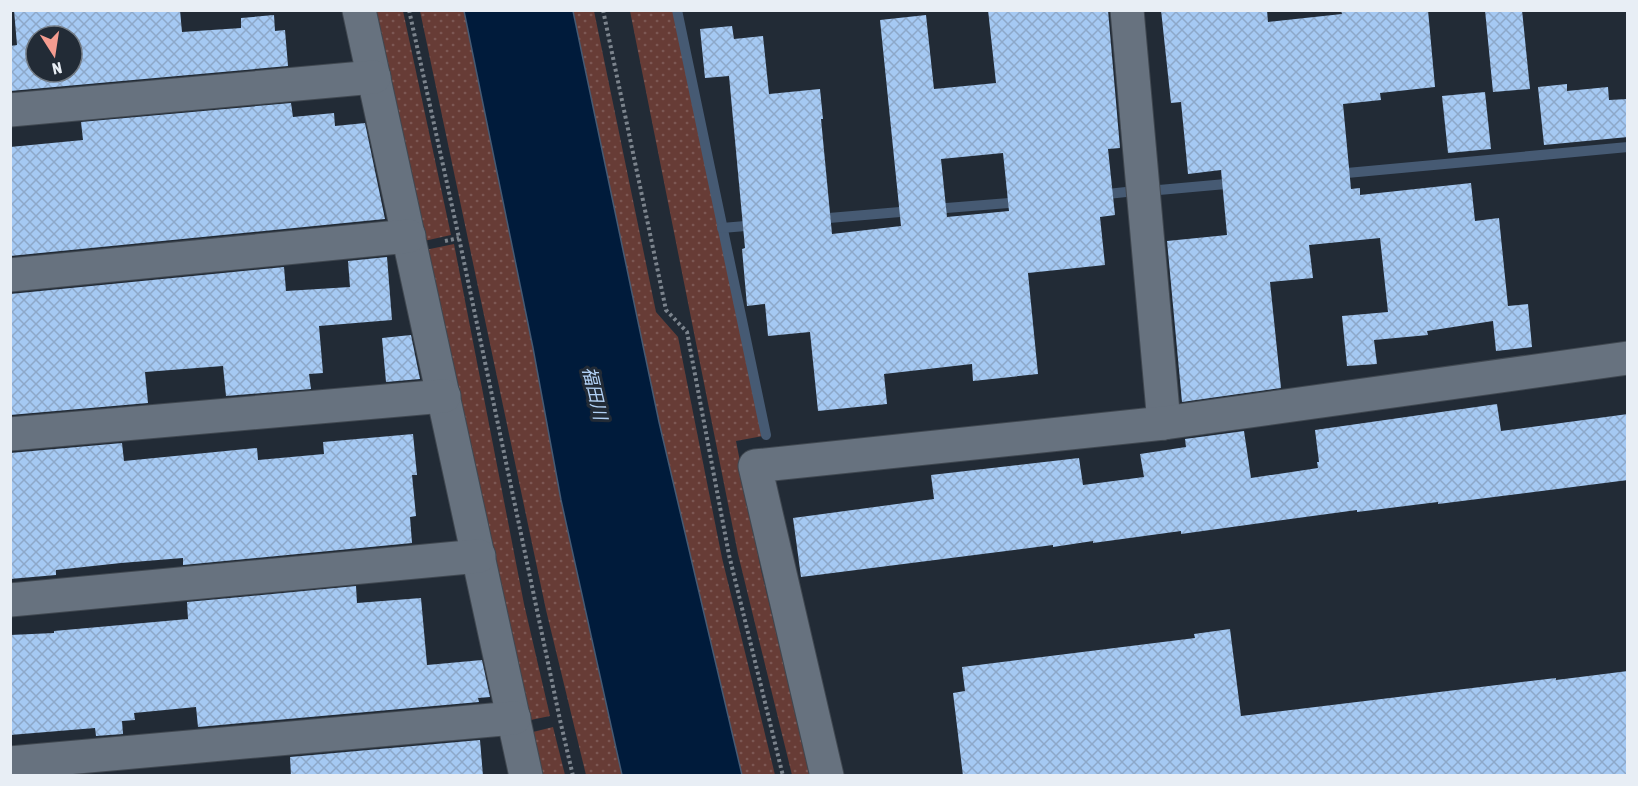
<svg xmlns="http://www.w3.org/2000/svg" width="1638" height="786" viewBox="0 0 1638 786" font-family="'Asap Condensed','Noto Sans JP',sans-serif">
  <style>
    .green { fill: url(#green-dots) }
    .water { fill: #001b3b; stroke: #465a73; stroke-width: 1.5 }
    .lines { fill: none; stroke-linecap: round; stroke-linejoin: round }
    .stream { stroke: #465a73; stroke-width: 10 }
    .building { fill: url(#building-cross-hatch); fill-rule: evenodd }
    .minor-casing { stroke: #404851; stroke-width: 35 }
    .path { stroke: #7c848d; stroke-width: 4; stroke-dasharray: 3 3; stroke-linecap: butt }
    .minor { stroke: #67727f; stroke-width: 33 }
    .labels { text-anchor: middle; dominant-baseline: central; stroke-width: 6; stroke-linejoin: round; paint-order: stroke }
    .water-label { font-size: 18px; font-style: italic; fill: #b1d0f4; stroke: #222b36 }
  </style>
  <defs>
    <pattern id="green-dots" width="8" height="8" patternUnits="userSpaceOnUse" patternTransform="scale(1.5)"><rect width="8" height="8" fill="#673c36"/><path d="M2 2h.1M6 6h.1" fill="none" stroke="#7d5854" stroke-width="1.8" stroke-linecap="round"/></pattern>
    <pattern id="building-cross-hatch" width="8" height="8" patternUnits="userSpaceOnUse" patternTransform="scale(1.5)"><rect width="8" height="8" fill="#a5c9f3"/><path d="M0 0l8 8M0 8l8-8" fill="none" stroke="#8da8c9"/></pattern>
  </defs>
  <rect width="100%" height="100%" fill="#222b36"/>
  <g class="green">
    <path d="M 374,11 L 403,11 L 451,235 L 424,241 Z"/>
    <path d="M 420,11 L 464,11 L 533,348 L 561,500 L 622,775 L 586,775 L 546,610 Z"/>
    <path d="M 573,11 L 594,11 L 656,312 L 678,337 L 722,558 L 775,775 L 742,775 L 659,422 Z"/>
    <path d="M 630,11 L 673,11 L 763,436 L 736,441 L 761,570 L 811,775 L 792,775 L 738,554 Z"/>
    <path d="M 454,244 L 524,604 L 550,716 L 526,721 L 425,250 Z"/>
    <path d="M 553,727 L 565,775 L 539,775 L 529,733 Z"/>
  </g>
  <path class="water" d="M 464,11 L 573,11 L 659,422 L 742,775 L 622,775 L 561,500 L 533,348 Z"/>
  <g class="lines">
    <g class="stream">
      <path d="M 677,10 L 766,435"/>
      <path d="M 1336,174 L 1628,147"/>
      <path d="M 1159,190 L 1237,183"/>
      <path d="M 1098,195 L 1126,192"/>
      <path d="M 934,209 L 1020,202"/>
      <path d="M 817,219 L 912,211"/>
      <path d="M 722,228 L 757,225"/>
    </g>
  </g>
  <g class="building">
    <path d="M 14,10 L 180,10 L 182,32 L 241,28 L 241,18 L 274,15 L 275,31 L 285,30 L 288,66 L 10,91 L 10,46 L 17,45 ZM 36,36 L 72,36 L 72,72 L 36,72 Z"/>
    <path d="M 988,10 L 1108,10 L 1120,148 L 1108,149 L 1115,215 L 1100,217 L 1105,265 L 1028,273 L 1038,374 L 973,381 L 972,364 L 884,374 L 887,404 L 818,411 L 810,332 L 768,336 L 765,304 L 747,306 L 742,249 L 745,248 L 729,76 L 705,78 L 700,29 L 732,26 L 734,39 L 763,36 L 769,94 L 820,89 L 823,119 L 821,119 L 832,234 L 901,226 L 880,20 L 926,15 L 934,89 L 996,83 ZM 1003,153 L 1009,211 L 947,217 L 941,159 Z"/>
    <path d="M 1161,10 L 1267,10 L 1268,22 L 1342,14 L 1341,10 L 1428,10 L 1435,87 L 1380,93 L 1381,100 L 1343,104 L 1351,189 L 1360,188 L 1360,195 L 1471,183 L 1475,221 L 1499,218 L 1508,306 L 1528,304 L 1532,347 L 1496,351 L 1493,321 L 1427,331 L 1428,335 L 1374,340 L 1377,364 L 1347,366 L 1342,316 L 1388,312 L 1380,238 L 1309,245 L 1313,278 L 1270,282 L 1281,388 L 1182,402 L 1167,241 L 1227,235 L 1221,170 L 1188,174 L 1181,102 L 1171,103 Z"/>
    <path d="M 1485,10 L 1522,10 L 1530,89 L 1493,92 Z"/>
    <path d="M 1567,84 L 1567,91 L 1608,87 L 1609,100 L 1628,99 L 1628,137 L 1544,145 L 1538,87 Z"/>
    <path d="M 1485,92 L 1491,149 L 1448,153 L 1442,96 Z"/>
    <path d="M 291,103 L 293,117 L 334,113 L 335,126 L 365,123 L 385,219 L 10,256 L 10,147 L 83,140 L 81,122 Z"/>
    <path d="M 387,257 L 392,320 L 319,326 L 323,373 L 309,374 L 311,389 L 226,396 L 223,366 L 145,372 L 148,403 L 10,415 L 10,294 L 284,267 L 286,291 L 350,287 L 348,261 Z"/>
    <path d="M 411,335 L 420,379 L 386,382 L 382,338 Z"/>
    <path d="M 1497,404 L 1501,431 L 1628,414 L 1628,480 L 1438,504 L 1438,502 L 1357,512 L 1357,510 L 1181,534 L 1181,531 L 1093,543 L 1093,541 L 1053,547 L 1053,545 L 801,577 L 793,518 L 934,499 L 931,475 L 1079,458 L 1083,485 L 1144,477 L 1140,454 L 1186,447 L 1185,439 L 1244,431 L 1251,478 L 1318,468 L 1317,462 L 1319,462 L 1315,430 Z"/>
    <path d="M 413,434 L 417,475 L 412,475 L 416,516 L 410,517 L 412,543 L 183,565 L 183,558 L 121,563 L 56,570 L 56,575 L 10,579 L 10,453 L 122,443 L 124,461 L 257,448 L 258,460 L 324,454 L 323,442 Z"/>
    <path d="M 356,586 L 357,603 L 421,598 L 427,665 L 482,660 L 490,697 L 478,698 L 479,702 L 198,727 L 196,707 L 134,713 L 135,720 L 122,721 L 123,734 L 96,736 L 95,728 L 10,735 L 10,635 L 54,633 L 54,631 L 188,619 L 187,602 Z"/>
    <path d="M 1230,629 L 1241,716 L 1556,678 L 1556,680 L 1628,671 L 1628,776 L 963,776 L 953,693 L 965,691 L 962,667 L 1195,638 L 1194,634 Z"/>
    <path d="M 480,740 L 483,776 L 291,776 L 290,757 Z"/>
  </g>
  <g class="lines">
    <defs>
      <g id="minor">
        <path d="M 359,10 L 526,776"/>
        <path d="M 1127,10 L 1164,423"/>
        <path d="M 10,110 L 374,77"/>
        <path d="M 10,275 L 409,236"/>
        <path d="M 10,434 L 444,396"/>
        <path d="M 10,600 L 479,556"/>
        <path d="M 10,763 L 514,718"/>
        <path d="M 827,776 L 755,466 L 1164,423 L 1628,358"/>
      </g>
    </defs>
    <use href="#minor" class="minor-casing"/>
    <g class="path">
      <path d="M 409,10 L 459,238 L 560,720 L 573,776"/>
      <path d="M 603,10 L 666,310 L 687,332 L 729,555 L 783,776"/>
      <path d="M 445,241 L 459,238"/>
    </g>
    <use href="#minor" class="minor"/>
  </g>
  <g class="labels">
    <g class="water-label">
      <text transform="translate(595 393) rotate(77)">福田川</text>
    </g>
  </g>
  <rect width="1638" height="786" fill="none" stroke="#e8eef5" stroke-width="24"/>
  <g transform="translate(54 54) rotate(168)"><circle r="28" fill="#222b36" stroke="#717982" stroke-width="1.5"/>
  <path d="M0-4.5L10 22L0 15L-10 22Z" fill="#f59c90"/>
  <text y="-9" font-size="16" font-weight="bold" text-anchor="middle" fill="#e8eef5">N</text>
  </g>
</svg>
